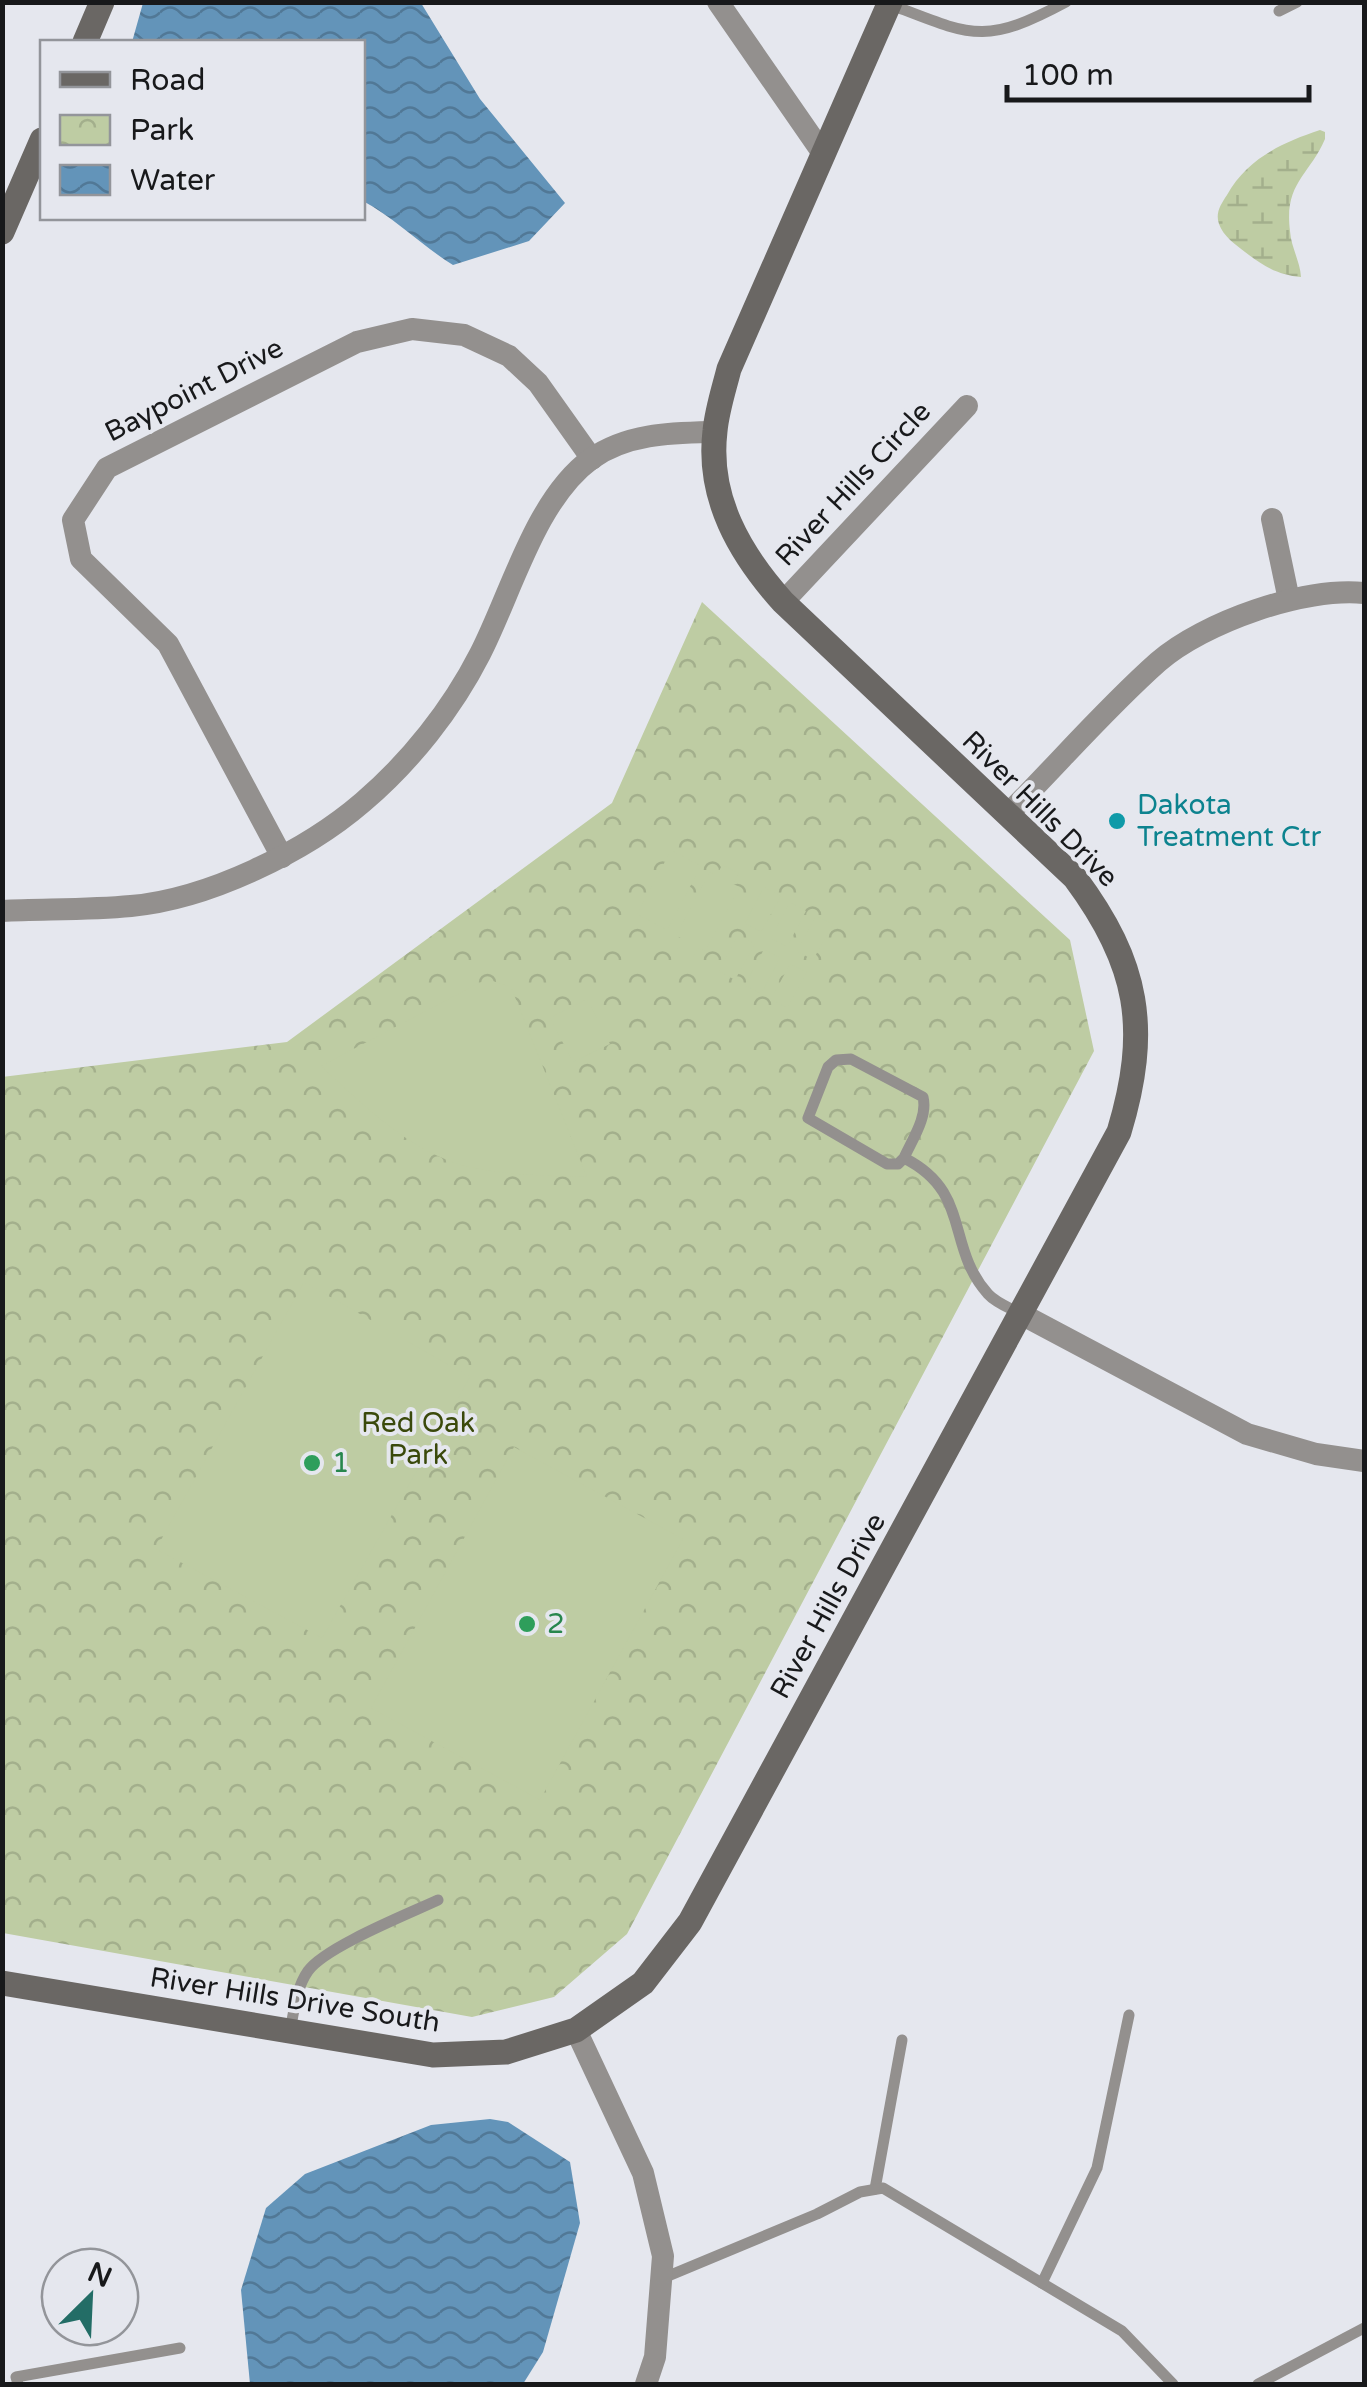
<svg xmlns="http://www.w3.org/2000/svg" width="1367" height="2387" viewBox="0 0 1367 2387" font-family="'Varela Round',sans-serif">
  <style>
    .wetland { fill: url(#wetland-marsh) }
    .park { fill: url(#park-crowns) }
    .pitch { fill: #becca3 }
    .water { fill: url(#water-waves) }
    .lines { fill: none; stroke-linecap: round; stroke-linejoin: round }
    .lane { stroke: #93908e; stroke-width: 11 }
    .street { stroke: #93908e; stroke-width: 22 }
    .secondary { stroke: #6a6764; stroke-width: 25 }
    .culture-dot { fill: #0f9aa8; stroke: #e5e7ee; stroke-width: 4 }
    .leisure-dot { fill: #2e9e5b; stroke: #e5e7ee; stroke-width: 4 }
    .labels { text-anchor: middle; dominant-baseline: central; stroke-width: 8; stroke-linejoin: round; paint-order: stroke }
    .street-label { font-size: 28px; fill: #18191b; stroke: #e5e7ee }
    .culture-label { font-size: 28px; fill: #0d838f; stroke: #e5e7ee; text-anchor: start }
    .park-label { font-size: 28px; fill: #3a490b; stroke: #e5e7ee }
    .leisure-label { font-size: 28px; fill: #27864d; stroke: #e5e7ee; text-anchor: start }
  </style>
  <defs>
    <pattern id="wetland-marsh" width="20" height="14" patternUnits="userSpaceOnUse" patternTransform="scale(2.5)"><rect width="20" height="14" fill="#becca3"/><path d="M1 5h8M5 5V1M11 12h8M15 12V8" fill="none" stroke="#a3af8c"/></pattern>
    <pattern id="park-crowns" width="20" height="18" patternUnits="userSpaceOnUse" patternTransform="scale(2.5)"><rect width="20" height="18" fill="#becca3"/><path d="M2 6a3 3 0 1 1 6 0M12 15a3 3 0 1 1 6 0" fill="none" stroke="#a3af8c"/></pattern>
    <pattern id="water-waves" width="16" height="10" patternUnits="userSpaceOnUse" patternTransform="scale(2.5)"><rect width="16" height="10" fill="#6394b9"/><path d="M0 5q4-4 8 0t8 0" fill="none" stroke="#517896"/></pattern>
  </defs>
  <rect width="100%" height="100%" fill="#e5e7ee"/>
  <path class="wetland" d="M 1320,130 L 1325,132 L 1325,139 C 1309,176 1284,183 1290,231 C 1291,247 1300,261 1301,277 C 1278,275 1263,266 1245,252 C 1236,245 1223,236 1219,224 C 1215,213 1221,204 1227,195 C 1247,159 1281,143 1320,130 Z"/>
  <path class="park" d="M 702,602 L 1070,940 L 1094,1051 L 627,1934 L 554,1997 L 472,2017 L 3,1933 L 2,1077 L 287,1042 L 612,803 Z"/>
  <g class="pitch">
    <path d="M 671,850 L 701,866 L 667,930 L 637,914 Z"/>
    <path d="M 722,865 L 739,873 L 733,884 L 740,887 L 705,951 L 698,948 L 693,957 L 677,949 L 682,939 L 676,935 L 710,872 L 717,875 Z"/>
    <path d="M 764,887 L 781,896 L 761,932 L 745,923 Z"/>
    <path d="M 790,902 L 806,911 L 787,947 L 771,938 Z"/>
    <path d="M 816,916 L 833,924 L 813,960 L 797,951 Z"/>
    <path d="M 738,935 L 755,944 L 735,980 L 719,971 Z"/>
    <path d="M 764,949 L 780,958 L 761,994 L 745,985 Z"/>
    <path d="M 790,964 L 807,972 L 787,1008 L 771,999 Z"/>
    <path d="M 487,979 L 511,987 L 587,1177 C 547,1176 483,1175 447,1160 C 398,1140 359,1101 321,1066 Z"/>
    <path d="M 587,999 L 610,1044 L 573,1062 L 550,1018 Z"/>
    <path d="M 304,1282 L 470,1377 L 322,1638 L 156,1549 Z"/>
    <path d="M 514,1447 L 683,1539 L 540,1800 L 371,1708 Z"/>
  </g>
  <g class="water">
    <path d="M 143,3 L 421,3 L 480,99 L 565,203 L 529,241 L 453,265 C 422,246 395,218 363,201 L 362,42 L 132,42 Z"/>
    <path d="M 490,2119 L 508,2122 L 570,2162 L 580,2223 L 543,2352 L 523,2384 L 250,2384 L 241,2290 L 266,2208 L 305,2174 L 431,2125 Z"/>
  </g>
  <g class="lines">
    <g class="lane">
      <path d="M 889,4 C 972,36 984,46 1066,2"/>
      <path d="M 1279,11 L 1297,2"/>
      <path d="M 904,1158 C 912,1140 928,1117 923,1097 L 851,1059 L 836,1060 L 828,1067 L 808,1118 L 887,1164 L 898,1164 L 904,1158 C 972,1192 945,1246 988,1294 C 996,1303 1010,1308 1021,1314"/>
      <path d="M 290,2031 C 294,2012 296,1988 308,1971 C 325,1947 408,1914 438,1900"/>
      <path d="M 875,2189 L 902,2040"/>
      <path d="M 661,2279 L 817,2214 L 860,2192 L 883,2188 L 1122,2331 L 1173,2384"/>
      <path d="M 1042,2283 L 1097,2168 L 1129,2015"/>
      <path d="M 18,2384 L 16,2377 L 180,2348"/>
      <path d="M 1258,2384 L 1364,2328"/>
    </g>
    <g class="street">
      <path d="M 718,2 L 824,155"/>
      <path d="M 1272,519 L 1289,600"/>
      <path d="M 783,602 L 967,406"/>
      <path d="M 1008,814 C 1058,764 1105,709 1158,662 C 1204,622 1304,587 1364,593"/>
      <path d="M 282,857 L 168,644 L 81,559 L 73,520 L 107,468 L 357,342 L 412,329 L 464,335 L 509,356 L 538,383 L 592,459"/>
      <path d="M 2,911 C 45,909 89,910 131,906 C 208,899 305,852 363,802 C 410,762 452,709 480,654 C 511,594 535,500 591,459 C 628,433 672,433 715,432"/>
      <path d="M 1021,1314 L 1247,1434 L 1316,1454 L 1364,1461"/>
      <path d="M 576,2030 L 643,2173 L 663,2256 L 655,2357 L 646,2384"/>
    </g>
    <g class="secondary">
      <path d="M 85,42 L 102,2"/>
      <path d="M 2,232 L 42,140"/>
      <path d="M 2,1983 L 433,2055 L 506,2052 L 576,2030 L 643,1983 L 690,1922 L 1119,1132 C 1150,1029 1139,964 1075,878 L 783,602 C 740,554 707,498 715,431 C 717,410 724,389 729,369 L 890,2"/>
    </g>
  </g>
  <circle class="culture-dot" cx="1117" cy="821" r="10"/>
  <g class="leisure-dot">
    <circle cx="312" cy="1463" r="10"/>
    <circle cx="527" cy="1624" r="10"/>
  </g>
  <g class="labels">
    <g class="street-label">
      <text transform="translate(194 390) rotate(-27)">Baypoint Drive</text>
      <text transform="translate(853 484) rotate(-47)">River Hills Circle</text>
      <text transform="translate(1040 809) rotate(45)">River Hills Drive</text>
      <text transform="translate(828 1606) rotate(-61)">River Hills Drive</text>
      <text transform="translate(295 2000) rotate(9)">River Hills Drive South</text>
    </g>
    <g class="culture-label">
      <text x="1137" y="805">Dakota<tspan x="1137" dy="32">Treatment Ctr</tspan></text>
    </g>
    <g class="park-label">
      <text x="418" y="1423">Red Oak<tspan x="418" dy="32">Park</tspan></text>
    </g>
    <g class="leisure-label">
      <text x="332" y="1463">1</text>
      <text x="547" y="1624">2</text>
    </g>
  </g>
  <rect width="1367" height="2387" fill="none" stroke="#18191b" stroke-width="10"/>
  <rect x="40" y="40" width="325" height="180" fill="#e5e7ee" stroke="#93959a" stroke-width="2.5"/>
  <rect x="60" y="72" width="50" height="15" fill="#6a6764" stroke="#93959a" stroke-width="2.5"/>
  <text x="130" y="90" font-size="30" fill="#18191b">Road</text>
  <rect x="60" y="115" width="50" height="30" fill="url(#park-crowns)" stroke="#93959a" stroke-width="2.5"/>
  <text x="130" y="140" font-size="30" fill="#18191b">Park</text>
  <rect x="60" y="165" width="50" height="30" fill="url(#water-waves)" stroke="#93959a" stroke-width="2.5"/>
  <text x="130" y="190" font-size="30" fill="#18191b">Water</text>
  <g transform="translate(90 2297) rotate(24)"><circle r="48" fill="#e5e7ee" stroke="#93959a" stroke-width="2.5"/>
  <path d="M0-8L18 38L0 25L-18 38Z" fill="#236d66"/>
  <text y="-15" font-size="28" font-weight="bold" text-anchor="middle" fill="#18191b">N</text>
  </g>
  <path d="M1007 85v15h302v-15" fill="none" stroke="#18191b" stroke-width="5"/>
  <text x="1022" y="85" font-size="30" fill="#18191b" stroke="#e5e7ee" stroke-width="8" paint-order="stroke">100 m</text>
</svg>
